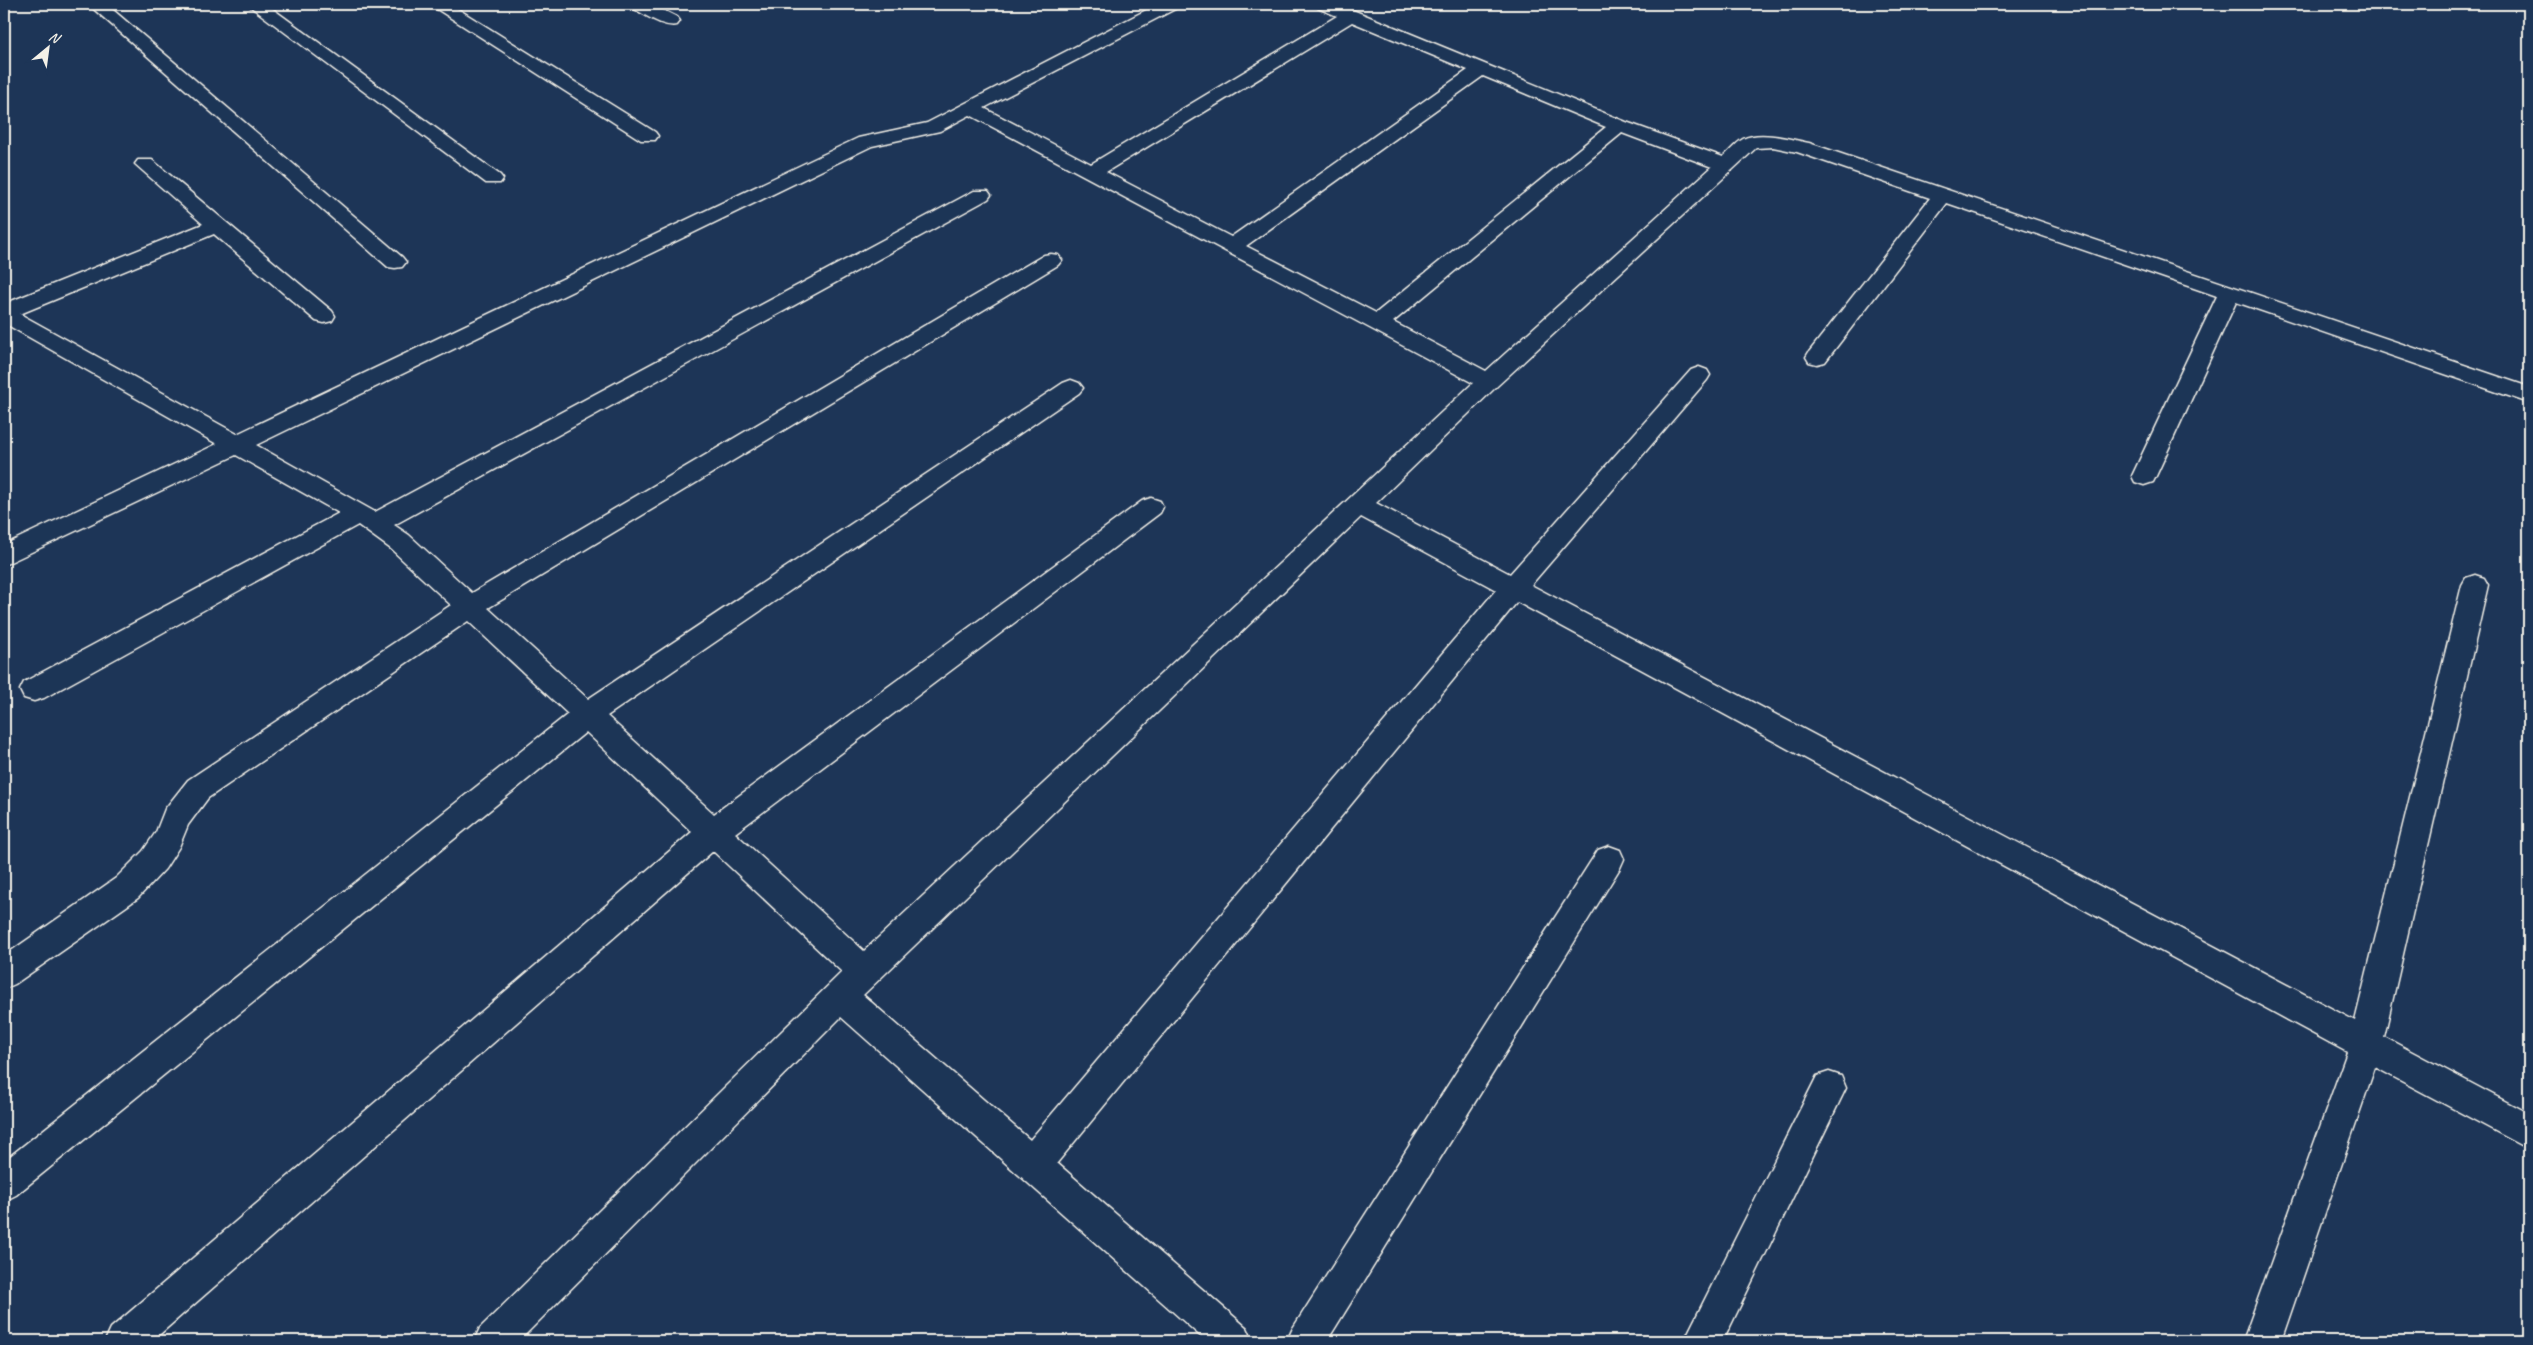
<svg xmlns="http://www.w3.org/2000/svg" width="2533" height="1345" viewBox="0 0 2533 1345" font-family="Caveat,sans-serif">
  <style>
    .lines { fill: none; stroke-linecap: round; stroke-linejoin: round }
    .minor-casing { stroke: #f4f1e8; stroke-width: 3 }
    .minor { fill: #1d3557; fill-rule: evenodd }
  </style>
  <rect width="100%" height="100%" fill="#1d3557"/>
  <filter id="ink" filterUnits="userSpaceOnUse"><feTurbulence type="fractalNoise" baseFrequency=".02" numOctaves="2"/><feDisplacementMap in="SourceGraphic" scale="10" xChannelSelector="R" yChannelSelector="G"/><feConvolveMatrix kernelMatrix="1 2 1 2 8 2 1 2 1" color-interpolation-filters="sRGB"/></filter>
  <g filter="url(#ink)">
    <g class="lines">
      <defs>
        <g id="minor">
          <path d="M 88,4 L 106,4 L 402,257 L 406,262 L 402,267 L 395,268 L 388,267 Z"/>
          <path d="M 247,4 L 266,4 L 500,175 L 503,179 L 500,183 L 486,183 Z"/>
          <path d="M 429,4 L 450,4 L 655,132 L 658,136 L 655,140 L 641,140 Z"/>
          <path d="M 629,4 L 651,4 L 677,17 L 680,21 L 677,25 C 662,28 645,14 632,8 Z"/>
          <path d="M 1158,4 L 1180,4 L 1177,8 L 984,108 L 1091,164 L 1337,16 L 1318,8 L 1316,4 L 1338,4 L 1626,122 L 1723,157 C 1729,152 1736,143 1743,139 C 1760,130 1791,139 1809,143 L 2529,387 L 2529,403 L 2236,302 L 2156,476 L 2153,482 L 2144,485 L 2135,482 L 2132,476 L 2217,296 L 1947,203 L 1825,362 L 1817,364 L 1809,362 L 1806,357 L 1809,352 L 1930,198 L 1797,152 L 1773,147 L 1756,148 L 1496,387 L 1376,503 L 1510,574 L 1691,370 L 1699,367 L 1707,370 L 1710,375 L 1707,380 L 1531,585 L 2355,1021 L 2462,585 L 2466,578 L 2475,575 L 2484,578 L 2488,585 L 2384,1037 L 2529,1114 L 2529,1149 L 2375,1067 L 2281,1341 L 2243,1341 L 2347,1052 L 1517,602 L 1057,1163 L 1247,1328 L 1253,1341 L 1206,1341 L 841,1017 L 519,1341 L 474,1341 L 480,1328 L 842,972 L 713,851 L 152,1341 L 105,1341 L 111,1328 L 692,832 L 586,732 L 16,1195 L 4,1201 L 4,1161 L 568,714 L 468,621 L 208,798 L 188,825 L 179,847 L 165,869 L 138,898 L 15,984 L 4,989 L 4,956 L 116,878 L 143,851 L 156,832 L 165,809 L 188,780 L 451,605 L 391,549 L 358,525 L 44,698 L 34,701 L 24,698 L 20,690 L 24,682 L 339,513 L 236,455 L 4,565 L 4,545 L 217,444 L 4,323 L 4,304 L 203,224 L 135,164 L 138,160 L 152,160 L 332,311 L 335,316 L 332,321 L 324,323 L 316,321 L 214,234 L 20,314 L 237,434 L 858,138 L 927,123 ZM 1352,22 L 1468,70 L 1231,237 L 1106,172 ZM 1483,76 L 1606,127 L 1376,313 L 1246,246 ZM 970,115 L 1473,383 L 864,951 L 735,833 L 1160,513 L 1163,507 L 1160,501 L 1151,498 L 1142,501 L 714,814 L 607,716 L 1079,393 L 1083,388 L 1079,383 L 1071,380 L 1063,383 L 588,699 L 488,608 L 1058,265 L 1062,260 L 1058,255 L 1051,254 L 1044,255 L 472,593 L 409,535 L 394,525 L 988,199 L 991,195 L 988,191 L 974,191 L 375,512 L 256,445 L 872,146 L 940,131 ZM 1622,133 L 1712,167 L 1486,371 L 1393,322 ZM 1361,517 L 1496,590 L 1030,1140 L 863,995 Z"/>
          <path d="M 1609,846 L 1620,850 L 1624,859 L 1620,868 L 1327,1341 L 1287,1341 L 1293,1328 L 1598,850 Z"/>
          <path d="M 1829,1072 L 1841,1076 L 1846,1088 L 1723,1341 L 1684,1341 L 1817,1076 Z"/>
        </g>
      </defs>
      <use href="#minor" class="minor-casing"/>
      <use href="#minor" class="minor"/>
    </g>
  </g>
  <rect width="2533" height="1345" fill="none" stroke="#1d3557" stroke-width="20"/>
  <rect x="10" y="10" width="2513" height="1325" fill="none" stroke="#f4f1e8" stroke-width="2" filter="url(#ink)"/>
  <g transform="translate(48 48) rotate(29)" stroke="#1d3557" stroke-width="4" paint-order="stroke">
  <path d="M0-4L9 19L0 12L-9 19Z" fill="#f4f1e8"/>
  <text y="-8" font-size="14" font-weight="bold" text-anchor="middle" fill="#f4f1e8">N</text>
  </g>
</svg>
